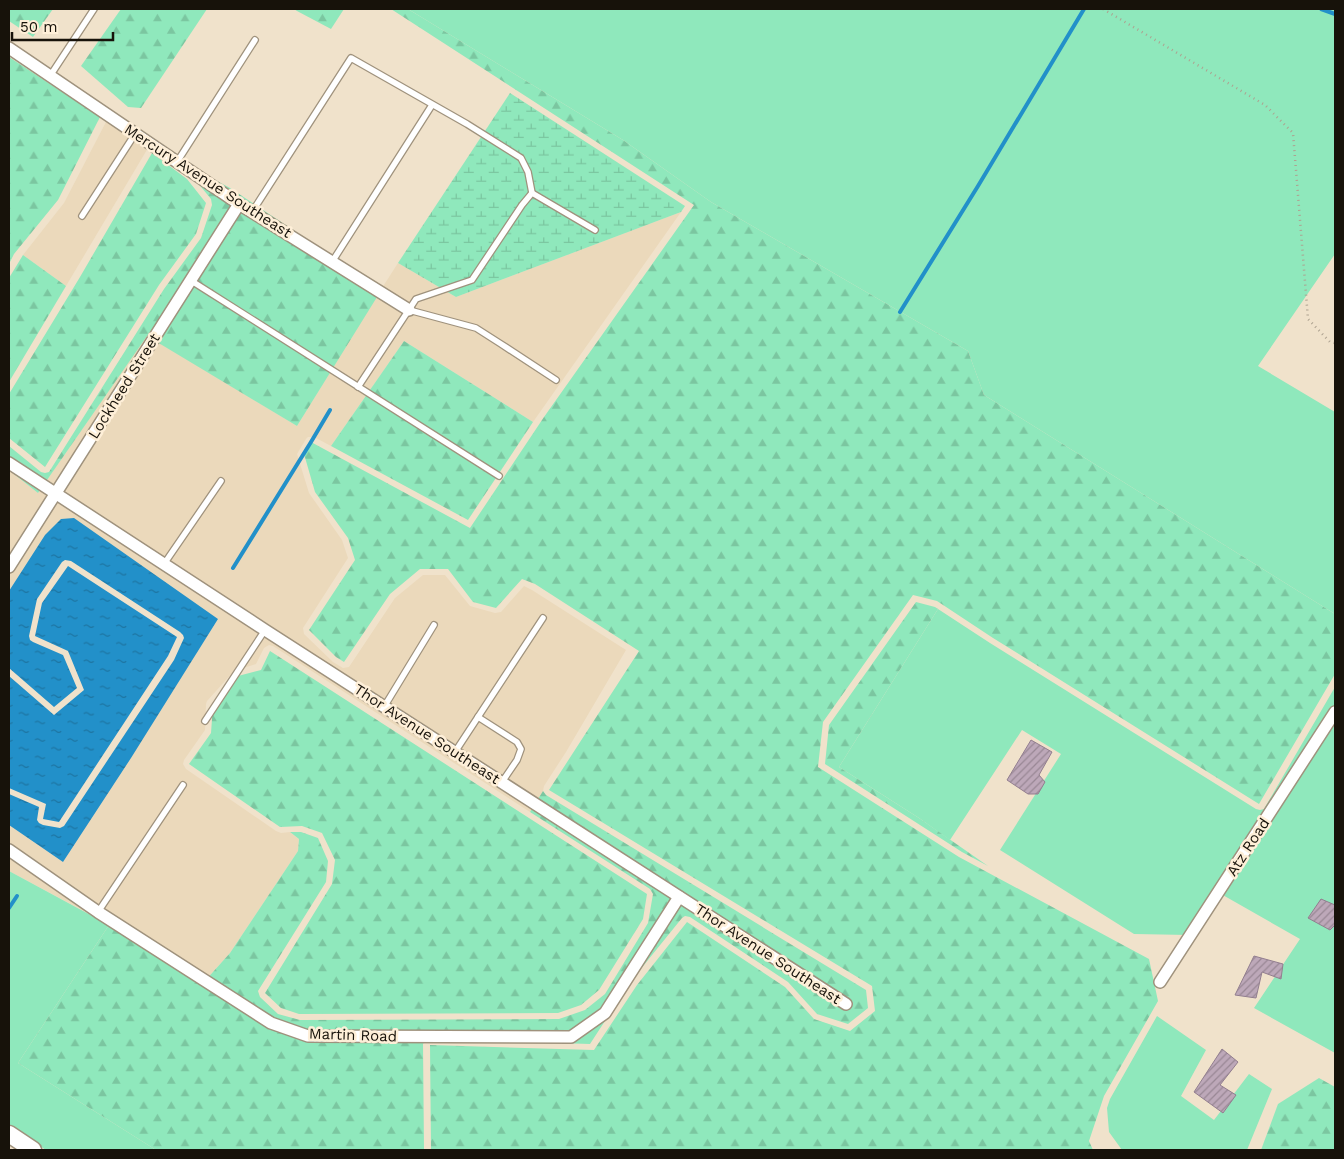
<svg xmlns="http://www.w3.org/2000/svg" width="1344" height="1159" viewBox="0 0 1344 1159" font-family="'Work Sans',sans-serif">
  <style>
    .built { fill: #ebd9bb }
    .green { fill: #8fe8bc }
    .forest { fill: url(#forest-firs) }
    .wetland { fill: url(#wetland-marsh) }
    .water { fill: url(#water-ripples) }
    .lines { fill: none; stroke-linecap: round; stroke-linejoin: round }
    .stream { stroke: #2290c9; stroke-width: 4 }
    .building { fill: url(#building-hatch); stroke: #927e8f }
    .lane-casing { stroke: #9f927d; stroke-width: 8 }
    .street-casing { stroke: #9f927d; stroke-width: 14 }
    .secondary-casing { stroke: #9f927d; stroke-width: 19 }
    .path { stroke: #ada290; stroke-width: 2.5; stroke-dasharray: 1 4; stroke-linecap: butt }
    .lane { stroke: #fff; stroke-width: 5.5 }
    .street { stroke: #fff; stroke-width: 11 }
    .secondary { stroke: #fff; stroke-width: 16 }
    .labels { text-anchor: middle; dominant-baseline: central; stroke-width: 5; stroke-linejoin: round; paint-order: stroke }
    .street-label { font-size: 15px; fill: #17120a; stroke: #feefd8 }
  </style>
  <defs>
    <pattern id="forest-firs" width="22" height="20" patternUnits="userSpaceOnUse" patternTransform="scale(1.25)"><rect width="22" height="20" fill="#8fe8bc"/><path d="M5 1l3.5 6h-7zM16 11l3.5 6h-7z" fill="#7bc6a0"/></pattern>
    <pattern id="wetland-marsh" width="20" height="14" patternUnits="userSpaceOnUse" patternTransform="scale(1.25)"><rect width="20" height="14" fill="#8fe8bc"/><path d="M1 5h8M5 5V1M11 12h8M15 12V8" fill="none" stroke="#7bc6a0"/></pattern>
    <pattern id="water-ripples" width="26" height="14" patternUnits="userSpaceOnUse" patternTransform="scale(1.25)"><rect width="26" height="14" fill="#2290c9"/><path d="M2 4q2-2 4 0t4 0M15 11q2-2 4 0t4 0" fill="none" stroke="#1d74a1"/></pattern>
    <pattern id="building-hatch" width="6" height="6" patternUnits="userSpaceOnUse" patternTransform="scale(1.25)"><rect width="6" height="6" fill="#bda8b9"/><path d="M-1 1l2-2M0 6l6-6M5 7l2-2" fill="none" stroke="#998795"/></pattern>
  </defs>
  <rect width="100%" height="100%" fill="#f0e2cb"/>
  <g class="built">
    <path d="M 107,120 L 148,148 L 66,286 L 23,255 L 64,203 Z"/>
    <path d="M 681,212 L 533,422 L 404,341 L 331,446 L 314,437 L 308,437 L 306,439 L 297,454 L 309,493 L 342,540 L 348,558 L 303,628 L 304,634 L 333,662 L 343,668 L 349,667 L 395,598 L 423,575 L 445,575 L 470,606 L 495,613 L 501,612 L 524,586 L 532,590 L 626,650 L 566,752 L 544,786 L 543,791 L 530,812 L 273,646 L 269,645 L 264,648 L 256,664 L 234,671 L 207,701 L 206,704 L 205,730 L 184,760 L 183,764 L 186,769 L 276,831 L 281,833 L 290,832 L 299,839 L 298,851 L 230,953 L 204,982 L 110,925 L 9,871 L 9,825 L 63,862 L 218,619 L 45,535 L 9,591 L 9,470 L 38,493 L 147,335 L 297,426 L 373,302 L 398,263 L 456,297 Z"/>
  </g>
  <g class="green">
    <path d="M 408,9 L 1335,9 L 1335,254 L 1258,366 L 1335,412 L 1335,614 L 984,395 L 968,351 L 711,202 L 623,140 Z"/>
    <path d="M 938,609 L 990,643 L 1256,809 L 1260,810 L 1264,809 L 1335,687 L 1335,1053 L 1254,1008 L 1300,939 L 1221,894 L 1189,935 L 1134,934 L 1000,850 L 1061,754 L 1022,730 L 950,840 L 919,818 L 839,767 Z"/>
    <path d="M 9,871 L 109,925 L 18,1063 L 156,1150 L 46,1150 L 9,1126 Z"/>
    <path d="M 1157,1016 L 1206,1050 L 1181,1096 L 1214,1120 L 1249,1074 L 1272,1089 L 1247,1150 L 1122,1150 L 1109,1132 L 1107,1108 L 1110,1099 Z"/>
  </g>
  <g class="forest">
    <path d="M 9,9 L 53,9 L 33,37 L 9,21 Z"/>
    <path d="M 121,9 L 207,9 L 141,108 L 128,107 L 81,66 Z"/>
    <path d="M 294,9 L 344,9 L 331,29 L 297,11 Z"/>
    <path d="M 391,9 L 408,9 L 623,140 L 711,202 L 968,351 L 984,395 L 1335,614 L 1335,674 L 1259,804 L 993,638 L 937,601 L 913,595 L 823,722 L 818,767 L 959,857 L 1149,959 L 1158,1001 L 1104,1096 L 1089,1141 L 1093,1150 L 431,1150 L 430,1045 L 594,1050 L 637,985 L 687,922 L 785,987 L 814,1019 L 850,1031 L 875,1011 L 872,986 L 549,790 L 639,651 L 535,584 L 522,579 L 496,608 L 473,602 L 448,569 L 420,569 L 390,594 L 344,662 L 336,657 L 309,630 L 355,560 L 348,538 L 315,492 L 304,454 L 311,442 L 470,528 L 544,417 L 694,205 Z"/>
    <path d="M 9,57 L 100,117 L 58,200 L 14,254 L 9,264 Z"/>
    <path d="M 160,150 L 230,188 L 382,289 L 297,426 L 147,336 L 38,493 L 9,470 L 9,446 L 41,472 L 45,473 L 49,472 L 164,289 L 201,238 L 212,205 L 211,199 L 192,176 Z"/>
    <path d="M 152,153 L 187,179 L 206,203 L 196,234 L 159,285 L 45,467 L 9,438 L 9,394 L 80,277 Z"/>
    <path d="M 23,255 L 66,286 L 9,382 L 9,278 Z"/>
    <path d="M 404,341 L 533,422 L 468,520 L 331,446 Z"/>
    <path d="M 916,602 L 935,607 L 938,609 L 839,767 L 919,818 L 988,866 L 962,852 L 825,764 L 829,725 Z"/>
    <path d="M 270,651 L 647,894 L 643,919 L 599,990 L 581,1005 L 558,1013 L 299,1014 L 281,1008 L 265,993 L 332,884 L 335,860 L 322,833 L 302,826 L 280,827 L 189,764 L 211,733 L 213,705 L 238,676 L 261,670 Z"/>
    <path d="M 543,791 L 546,795 L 866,990 L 868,1008 L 848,1024 L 817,1014 L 788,982 L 690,917 L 685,916 L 682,918 L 631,981 L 590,1044 L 430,1039 L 425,1041 L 423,1044 L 424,1150 L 156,1150 L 18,1063 L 109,925 L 204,982 L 230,953 L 298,851 L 299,839 L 290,832 L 301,832 L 318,838 L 328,861 L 326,882 L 258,991 L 260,997 L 278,1014 L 300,1020 L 559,1019 L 585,1010 L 605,994 L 648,923 L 653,894 L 650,889 L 530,812 Z"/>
    <path d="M 1319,1078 L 1335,1087 L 1335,1150 L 1261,1150 L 1278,1104 Z"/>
  </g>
  <path class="wetland" d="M 510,93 L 685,206 L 681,212 L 456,297 L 398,263 Z"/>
  <g class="water">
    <path d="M 74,518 L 218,619 L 131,758 L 63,862 L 9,825 L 9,794 L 39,807 L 37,820 L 39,823 L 43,825 L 60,828 L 64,826 L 174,660 L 184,638 L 183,635 L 180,632 L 71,561 L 65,560 L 62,562 L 37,599 L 29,636 L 30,640 L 33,642 L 63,655 L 77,688 L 54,707 L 9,668 L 9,591 L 45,535 L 61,519 Z"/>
    <path d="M 68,566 L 177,637 L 168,656 L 59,822 L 43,819 L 46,804 L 9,788 L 9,676 L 54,715 L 84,690 L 68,651 L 35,636 L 42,603 Z"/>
  </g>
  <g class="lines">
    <g class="stream">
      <path d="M 1321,9 L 1335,14"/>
      <path d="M 900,312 L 978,186 L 1084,9"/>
      <path d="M 233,568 L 311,442 L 330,410"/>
      <path d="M 9,908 L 17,896"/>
    </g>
  </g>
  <g class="building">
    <path d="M 1031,740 L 1052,752 L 1039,775 L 1045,782 L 1038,794 L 1028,794 L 1007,780 Z"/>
    <path d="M 1321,899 L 1335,905 L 1335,925 L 1330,930 L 1308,918 Z"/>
    <path d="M 1254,956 L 1283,964 L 1281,979 L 1262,972 L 1256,998 L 1235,995 Z"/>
    <path d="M 1222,1049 L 1238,1062 L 1220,1085 L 1236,1095 L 1223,1113 L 1194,1092 Z"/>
  </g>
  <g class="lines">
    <defs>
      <g id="lane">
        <path d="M 50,76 L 94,9"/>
        <path d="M 177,162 L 255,40"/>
        <path d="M 252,212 L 351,58 L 467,124 L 521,158 L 528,172 L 532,193"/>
        <path d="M 82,216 L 135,134"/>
        <path d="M 332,262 L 432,105"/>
        <path d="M 190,280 L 499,476"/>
        <path d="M 409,310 L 476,328 L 501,344 L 556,380"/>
        <path d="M 358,387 L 416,299 L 472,280 L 522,205 L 532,193 L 595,230"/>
        <path d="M 164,564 L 221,481"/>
        <path d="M 384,707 L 434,625"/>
        <path d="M 478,717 L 517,742 L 521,749 L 517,760 L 502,782"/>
        <path d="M 205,721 L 265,630"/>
        <path d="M 455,752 L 543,618"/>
        <path d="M 98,912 L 183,785"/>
      </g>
      <g id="street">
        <path d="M 9,48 L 239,204 L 409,310"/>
        <path d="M 9,463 L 265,630 L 846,1004"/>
        <path d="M 9,567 L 239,204"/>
        <path d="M 9,850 L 98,912 L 271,1023 L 308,1036 L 571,1037 L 605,1013 L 679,897"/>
        <path d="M 1160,982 L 1335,712"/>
      </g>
      <path id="secondary" d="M 9,1134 L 33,1150"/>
    </defs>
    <use href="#lane" class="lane-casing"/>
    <use href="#street" class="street-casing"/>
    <use href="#secondary" class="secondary-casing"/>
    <path class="path" d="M 1103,9 L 1265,105 L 1293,133 L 1308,319 L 1330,342 L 1335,343"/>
    <use href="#lane" class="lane"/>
    <use href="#street" class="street"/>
    <use href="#secondary" class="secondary"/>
  </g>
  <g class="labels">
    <g class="street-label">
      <text transform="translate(208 181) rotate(33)">Mercury Avenue Southeast</text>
      <text transform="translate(124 386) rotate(-58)">Lockheed Street</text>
      <text transform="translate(427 734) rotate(33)">Thor Avenue Southeast</text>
      <text transform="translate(1248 847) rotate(-57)">Atz Road</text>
      <text transform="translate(768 954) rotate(33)">Thor Avenue Southeast</text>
      <text transform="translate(353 1035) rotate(2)">Martin Road</text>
    </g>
  </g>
  <rect width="1344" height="1159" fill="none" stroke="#17120a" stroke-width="20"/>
  <path d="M12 32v8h101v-8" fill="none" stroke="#17120a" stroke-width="2.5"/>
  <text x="20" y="32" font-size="15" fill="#17120a" stroke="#feefd8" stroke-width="4" paint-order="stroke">50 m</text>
</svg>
